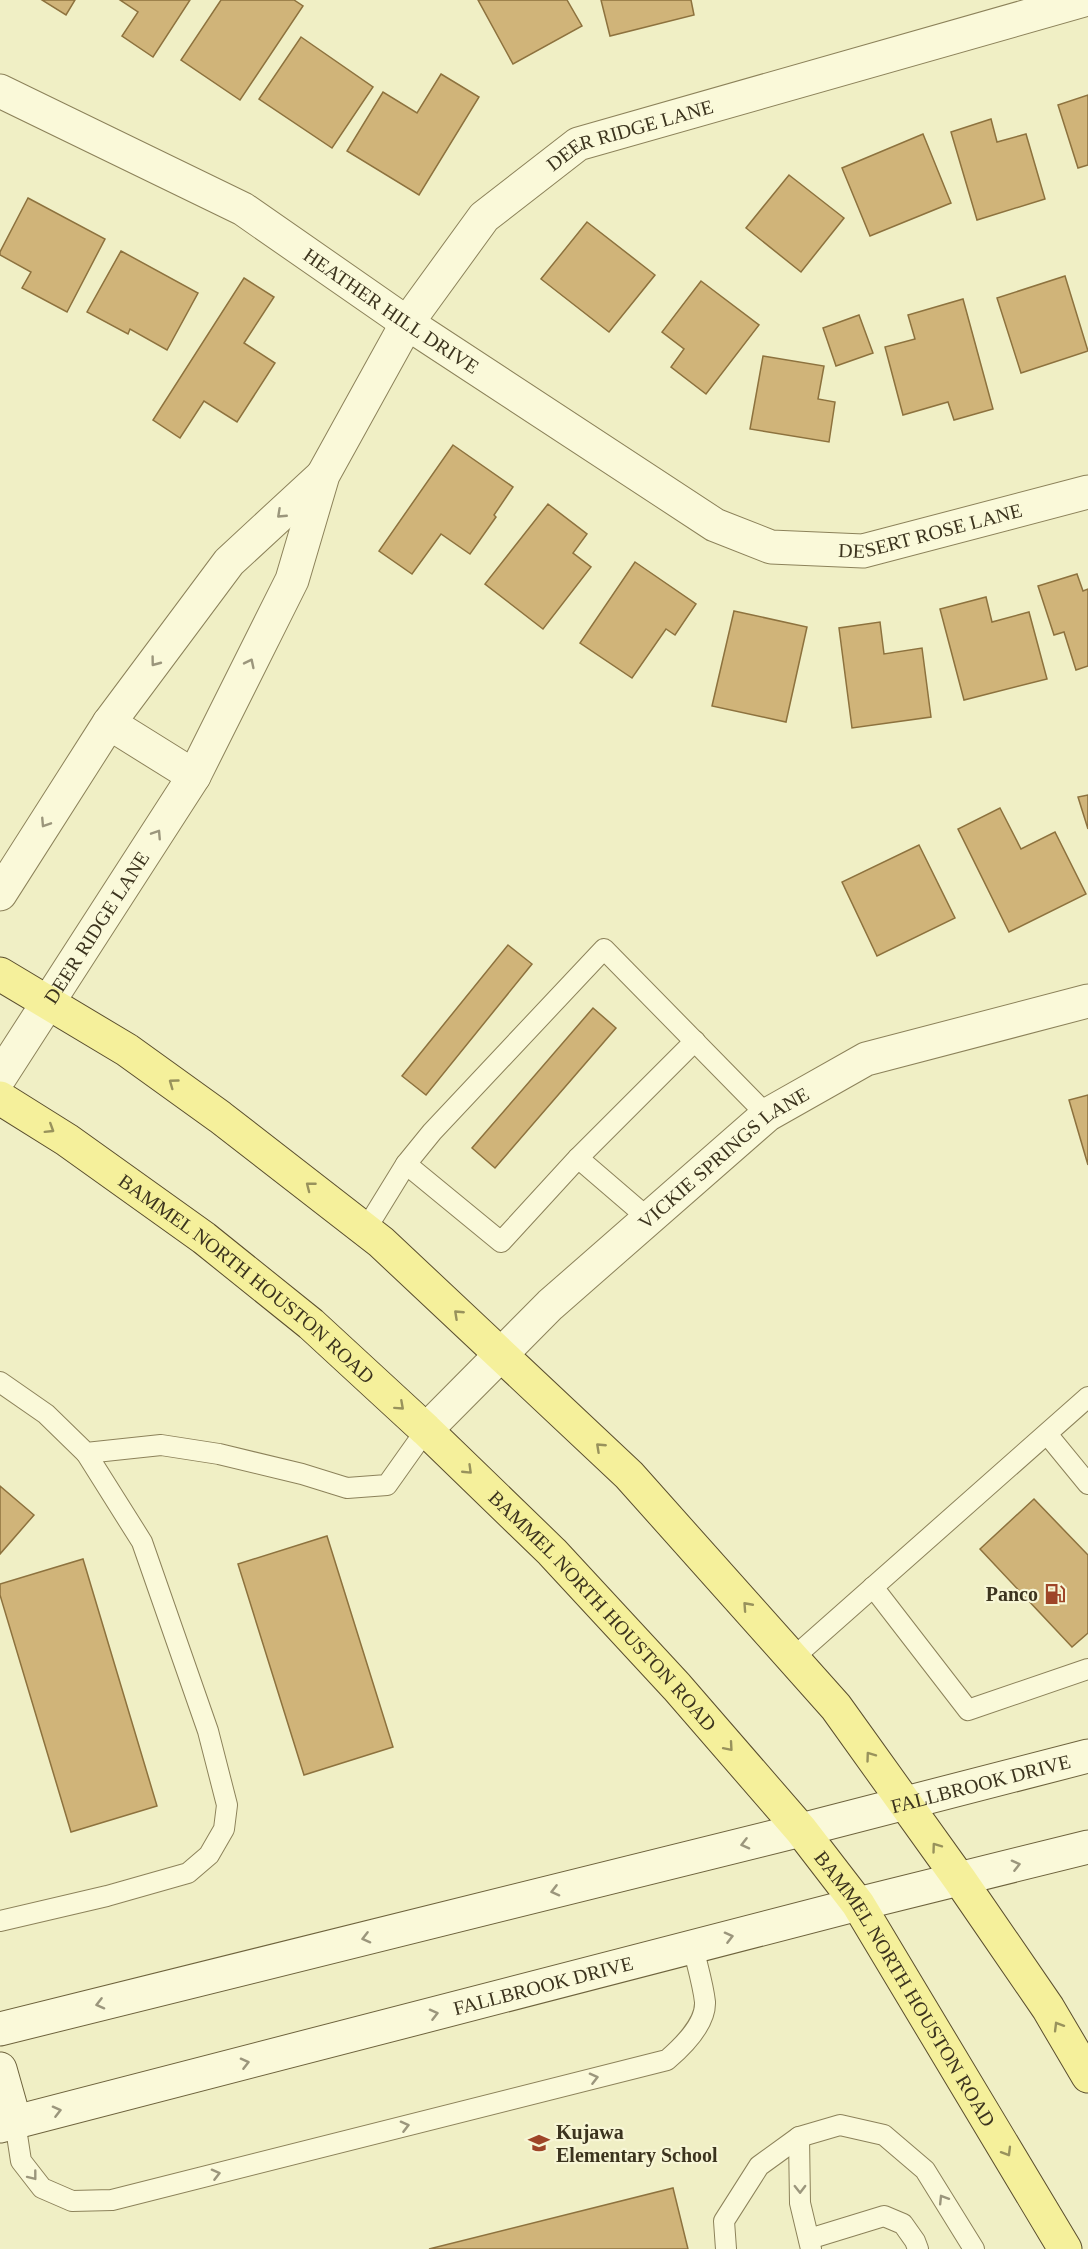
<svg xmlns="http://www.w3.org/2000/svg" width="1088" height="2249" viewBox="0 0 1088 2249" font-family="Georgia,serif">
  <style>
    .building { fill: #d0b479; stroke: #8d723e; stroke-width: 1.5 }
    .lines { fill: none; stroke-linecap: round; stroke-linejoin: round }
    .lane-casing { stroke: #8c825a; stroke-width: 22 }
    .street-casing { stroke: #8c825a; stroke-width: 35 }
    .secondary-casing { stroke: #6e633d; stroke-width: 35 }
    .primary-casing { stroke: #5a4e2e; stroke-width: 35 }
    .lane { stroke: #faf9d9; stroke-width: 20 }
    .street { stroke: #faf9d9; stroke-width: 33 }
    .secondary { stroke: #faf9d9; stroke-width: 33 }
    .primary { stroke: #f5f09b; stroke-width: 33 }
    .oneway { stroke: #9b967c }
    .oneway2 { stroke: #98925c }
    .labels { text-anchor: middle; dominant-baseline: central; stroke-width: 4.5; stroke-linejoin: round; paint-order: stroke }
    .street-label { font-size: 20px; fill: #3c341e; stroke: #f7f6d5 }
    .poi-label { font-size: 20px; font-weight: bold; fill: #3c341e; stroke: #f7f6d5; text-anchor: end }
  </style>
  <rect width="100%" height="100%" fill="#f0efc5"/>
  <g class="building">
    <path d="M 42,0 L 75,0 L 66,15 Z"/>
    <path d="M 120,0 L 190,0 L 153,57 L 122,36 L 138,12 Z"/>
    <path d="M 221,0 L 294,0 L 303,6 L 240,100 L 181,60 Z"/>
    <path d="M 478,0 L 567,0 L 582,26 L 513,64 Z"/>
    <path d="M 601,0 L 691,0 L 694,15 L 610,36 Z"/>
    <path d="M 301,37 L 373,87 L 332,148 L 259,99 Z"/>
    <path d="M 441,74 L 479,97 L 419,195 L 347,151 L 383,92 L 417,113 Z"/>
    <path d="M 1088,95 L 1088,165 L 1078,168 L 1058,105 Z"/>
    <path d="M 991,119 L 997,142 L 1026,134 L 1045,199 L 977,220 L 951,132 Z"/>
    <path d="M 923,134 L 951,203 L 870,236 L 842,168 Z"/>
    <path d="M 789,175 L 844,218 L 801,272 L 746,228 Z"/>
    <path d="M 28,198 L 105,239 L 67,312 L 22,288 L 31,272 L 0,255 L 0,252 Z"/>
    <path d="M 587,222 L 655,275 L 609,332 L 541,279 Z"/>
    <path d="M 121,251 L 198,293 L 167,350 L 130,329 L 128,334 L 87,312 Z"/>
    <path d="M 1065,276 L 1088,351 L 1021,373 L 997,298 Z"/>
    <path d="M 244,278 L 274,297 L 244,343 L 275,363 L 237,422 L 204,401 L 180,438 L 153,420 Z"/>
    <path d="M 701,281 L 759,325 L 706,394 L 671,367 L 684,349 L 662,332 Z"/>
    <path d="M 963,299 L 993,409 L 954,420 L 948,402 L 903,415 L 885,347 L 915,339 L 908,315 Z"/>
    <path d="M 859,315 L 873,353 L 836,366 L 823,328 Z"/>
    <path d="M 763,356 L 824,366 L 818,399 L 835,402 L 829,442 L 750,429 Z"/>
    <path d="M 453,445 L 513,487 L 494,515 L 496,517 L 470,554 L 441,534 L 412,574 L 379,551 Z"/>
    <path d="M 548,504 L 587,534 L 573,553 L 591,567 L 543,629 L 485,584 Z"/>
    <path d="M 635,562 L 696,604 L 675,635 L 666,629 L 632,678 L 580,643 Z"/>
    <path d="M 1077,574 L 1083,591 L 1088,589 L 1088,666 L 1076,670 L 1064,632 L 1054,635 L 1038,586 Z"/>
    <path d="M 986,597 L 992,622 L 1029,612 L 1047,679 L 964,700 L 940,609 Z"/>
    <path d="M 734,611 L 807,627 L 786,722 L 712,706 Z"/>
    <path d="M 880,622 L 884,654 L 922,648 L 931,717 L 852,728 L 839,628 Z"/>
    <path d="M 1088,795 L 1088,829 L 1078,797 Z"/>
    <path d="M 1000,808 L 1021,849 L 1055,832 L 1086,894 L 1009,932 L 958,829 Z"/>
    <path d="M 919,845 L 955,918 L 877,956 L 842,882 Z"/>
    <path d="M 508,945 L 532,964 L 426,1095 L 402,1076 Z"/>
    <path d="M 593,1008 L 616,1028 L 495,1168 L 472,1148 Z"/>
    <path d="M 1088,1095 L 1088,1165 L 1069,1100 Z"/>
    <path d="M 0,1486 L 34,1515 L 0,1554 Z"/>
    <path d="M 1034,1499 L 1088,1555 L 1088,1633 L 1072,1647 L 980,1549 Z"/>
    <path d="M 327,1536 L 393,1747 L 304,1775 L 238,1564 Z"/>
    <path d="M 83,1559 L 157,1806 L 71,1832 L 0,1595 L 0,1584 Z"/>
    <path d="M 673,2188 L 688,2249 L 429,2249 Z"/>
  </g>
  <g class="lines">
    <defs>
      <g id="lane">
        <path d="M 578,1158 L 695,1041"/>
        <path d="M 406,1164 L 501,1242 L 578,1158 L 649,1219"/>
        <path d="M 366,1229 L 406,1164 L 432,1132 L 604,949 L 767,1115"/>
        <path d="M 0,1382 L 46,1414 L 86,1453 L 161,1445 L 219,1454 L 302,1474 L 347,1488 L 387,1485 L 426,1430"/>
        <path d="M 1047,1434 L 1088,1484"/>
        <path d="M 873,1587 L 968,1710 L 1088,1669"/>
        <path d="M 793,1658 L 1088,1397"/>
        <path d="M 0,1921 L 107,1896 L 188,1873 L 209,1855 L 224,1829 L 227,1805 L 208,1731 L 142,1542 L 86,1453"/>
        <path d="M 15,2122 L 21,2161 L 42,2188 L 72,2201 L 112,2200 L 667,2060 C 681,2048 706,2024 705,2002 C 703,1984 697,1965 693,1947"/>
        <path d="M 799,2137 L 800,2203 L 811,2249"/>
        <path d="M 809,2239 L 884,2216 L 903,2224 L 915,2241 L 918,2249"/>
        <path d="M 726,2249 L 724,2221 L 759,2166 L 799,2137 L 840,2125 L 884,2135 L 925,2170 L 974,2249"/>
      </g>
      <g id="street">
        <path id="s1" d="M 0,91 L 243,209 L 407,323 L 715,525 L 771,547 L 863,551 L 1088,492"/>
        <path d="M 109,723 L 194,776"/>
        <path d="M 0,894 L 109,723 L 229,562 L 322,476"/>
        <path id="s2" d="M 0,1077 L 194,776 L 292,580 L 323,475 L 407,323 L 484,217 L 578,144 L 1084,0"/>
        <path id="s3" d="M 426,1430 L 550,1305 L 767,1115 L 866,1059 L 1088,1001"/>
      </g>
      <g id="secondary">
        <path id="s4" d="M 0,2029 L 801,1830 L 1088,1756"/>
        <path d="M 0,2069 L 15,2122"/>
        <path id="s5" d="M 0,2126 L 858,1904 L 1088,1847"/>
      </g>
      <g id="primary">
        <path d="M 0,974 L 127,1050 L 220,1117 L 381,1242 L 629,1475 L 836,1707 L 960,1880 L 1048,2008 L 1088,2076"/>
        <path id="s6" d="M 0,1098 L 67,1140 L 204,1238 L 311,1324 L 426,1430 L 552,1552 L 677,1687 L 801,1830 L 858,1904 L 1065,2249"/>
      </g>
    </defs>
    <use href="#lane" class="lane-casing"/>
    <use href="#street" class="street-casing"/>
    <use href="#secondary" class="secondary-casing"/>
    <use href="#primary" class="primary-casing"/>
    <use href="#lane" class="lane"/>
    <use href="#street" class="street"/>
    <use href="#secondary" class="secondary"/>
    <use href="#primary" class="primary"/>
  </g>
  <defs><path id="oneway-chevron" d="M-2-3.5L2.5 0L-2 3.5" fill="none" stroke-width="1.6" stroke-linecap="round" stroke-linejoin="round" transform="scale(1.5)"/></defs>
  <g class="oneway">
    <use href="#oneway-chevron" transform="translate(281 514) rotate(137)"/>
    <use href="#oneway-chevron" transform="translate(155 662) rotate(127)"/>
    <use href="#oneway-chevron" transform="translate(250 663) rotate(-64)"/>
    <use href="#oneway-chevron" transform="translate(45 823) rotate(123)"/>
    <use href="#oneway-chevron" transform="translate(157 834) rotate(-57)"/>
    <use href="#oneway-chevron" transform="translate(745 1844) rotate(166)"/>
    <use href="#oneway-chevron" transform="translate(1016 1865) rotate(-14)"/>
    <use href="#oneway-chevron" transform="translate(555 1891) rotate(166)"/>
    <use href="#oneway-chevron" transform="translate(729 1937) rotate(-14)"/>
    <use href="#oneway-chevron" transform="translate(366 1938) rotate(166)"/>
    <use href="#oneway-chevron" transform="translate(100 2004) rotate(166)"/>
    <use href="#oneway-chevron" transform="translate(434 2014) rotate(-14)"/>
    <use href="#oneway-chevron" transform="translate(245 2063) rotate(-14)"/>
    <use href="#oneway-chevron" transform="translate(594 2078) rotate(-14)"/>
    <use href="#oneway-chevron" transform="translate(57 2111) rotate(-14)"/>
    <use href="#oneway-chevron" transform="translate(405 2126) rotate(-14)"/>
    <use href="#oneway-chevron" transform="translate(216 2174) rotate(-14)"/>
    <use href="#oneway-chevron" transform="translate(33 2176) rotate(52)"/>
    <use href="#oneway-chevron" transform="translate(800 2189) rotate(89)"/>
    <use href="#oneway-chevron" transform="translate(943 2199) rotate(-122)"/>
  </g>
  <g class="oneway2">
    <use href="#oneway-chevron" transform="translate(173 1083) rotate(-144)"/>
    <use href="#oneway-chevron" transform="translate(50 1129) rotate(32)"/>
    <use href="#oneway-chevron" transform="translate(310 1186) rotate(-142)"/>
    <use href="#oneway-chevron" transform="translate(458 1314) rotate(-137)"/>
    <use href="#oneway-chevron" transform="translate(400 1406) rotate(42)"/>
    <use href="#oneway-chevron" transform="translate(600 1447) rotate(-137)"/>
    <use href="#oneway-chevron" transform="translate(468 1470) rotate(44)"/>
    <use href="#oneway-chevron" transform="translate(747 1606) rotate(-132)"/>
    <use href="#oneway-chevron" transform="translate(729 1747) rotate(49)"/>
    <use href="#oneway-chevron" transform="translate(870 1756) rotate(-126)"/>
    <use href="#oneway-chevron" transform="translate(936 1847) rotate(-126)"/>
    <use href="#oneway-chevron" transform="translate(1058 2026) rotate(-121)"/>
    <use href="#oneway-chevron" transform="translate(1007 2152) rotate(59)"/>
  </g>
  <defs>
    <symbol id="fuel-bare" viewBox="-9 -9 18 18"><path d="M-5.5-6h7V0h2V4h1.3V-2.5L3-4.5l.8-.8L6-3V5H2.5V1h-1V6h-7ZM-4.2-4.7v3.2H.2V-4.7Z" fill="#9e4527" stroke="#f7f6d5" stroke-width="2.5" paint-order="stroke"/></symbol>
    <symbol id="school-bare" viewBox="-9 -9 18 18"><path d="M0-5L7-2L0 1L-7-2ZM-4 1L0 2.5L4 1V4Q0 6-4 4Z" fill="#9e4527" stroke="#f7f6d5" stroke-width="2.5" paint-order="stroke"/></symbol>
  </defs>
  <g fill-rule="evenodd">
    <use href="#fuel-bare" x="1040" y="1579" width="30" height="30"/>
    <use href="#school-bare" x="524" y="2128" width="30" height="30"/>
  </g>
  <g class="labels">
    <g class="street-label">
      <text stroke="none"><textPath href="#s2" startOffset="1162">DEER RIDGE LANE</textPath></text>
      <text stroke="none"><textPath href="#s1" startOffset="450">HEATHER HILL DRIVE</textPath></text>
      <text stroke="none"><textPath href="#s1" startOffset="1060">DESERT ROSE LANE</textPath></text>
      <text stroke="none"><textPath href="#s2" startOffset="178">DEER RIDGE LANE</textPath></text>
      <text stroke="none"><textPath href="#s3" startOffset="404">VICKIE SPRINGS LANE</textPath></text>
      <text stroke="none"><textPath href="#s6" startOffset="306">BAMMEL NORTH HOUSTON ROAD</textPath></text>
      <text stroke="none"><textPath href="#s6" startOffset="794">BAMMEL NORTH HOUSTON ROAD</textPath></text>
      <text stroke="none"><textPath href="#s4" startOffset="1011">FALLBROOK DRIVE</textPath></text>
      <text stroke="none"><textPath href="#s5" startOffset="561">FALLBROOK DRIVE</textPath></text>
      <text stroke="none"><textPath href="#s6" startOffset="1280">BAMMEL NORTH HOUSTON ROAD</textPath></text>
    </g>
    <g class="poi-label">
      <text x="1038" y="1594">Panco</text>
      <text x="556" y="2132" text-anchor="start">Kujawa<tspan x="556" dy="23">Elementary School</tspan></text>
    </g>
  </g>
</svg>
